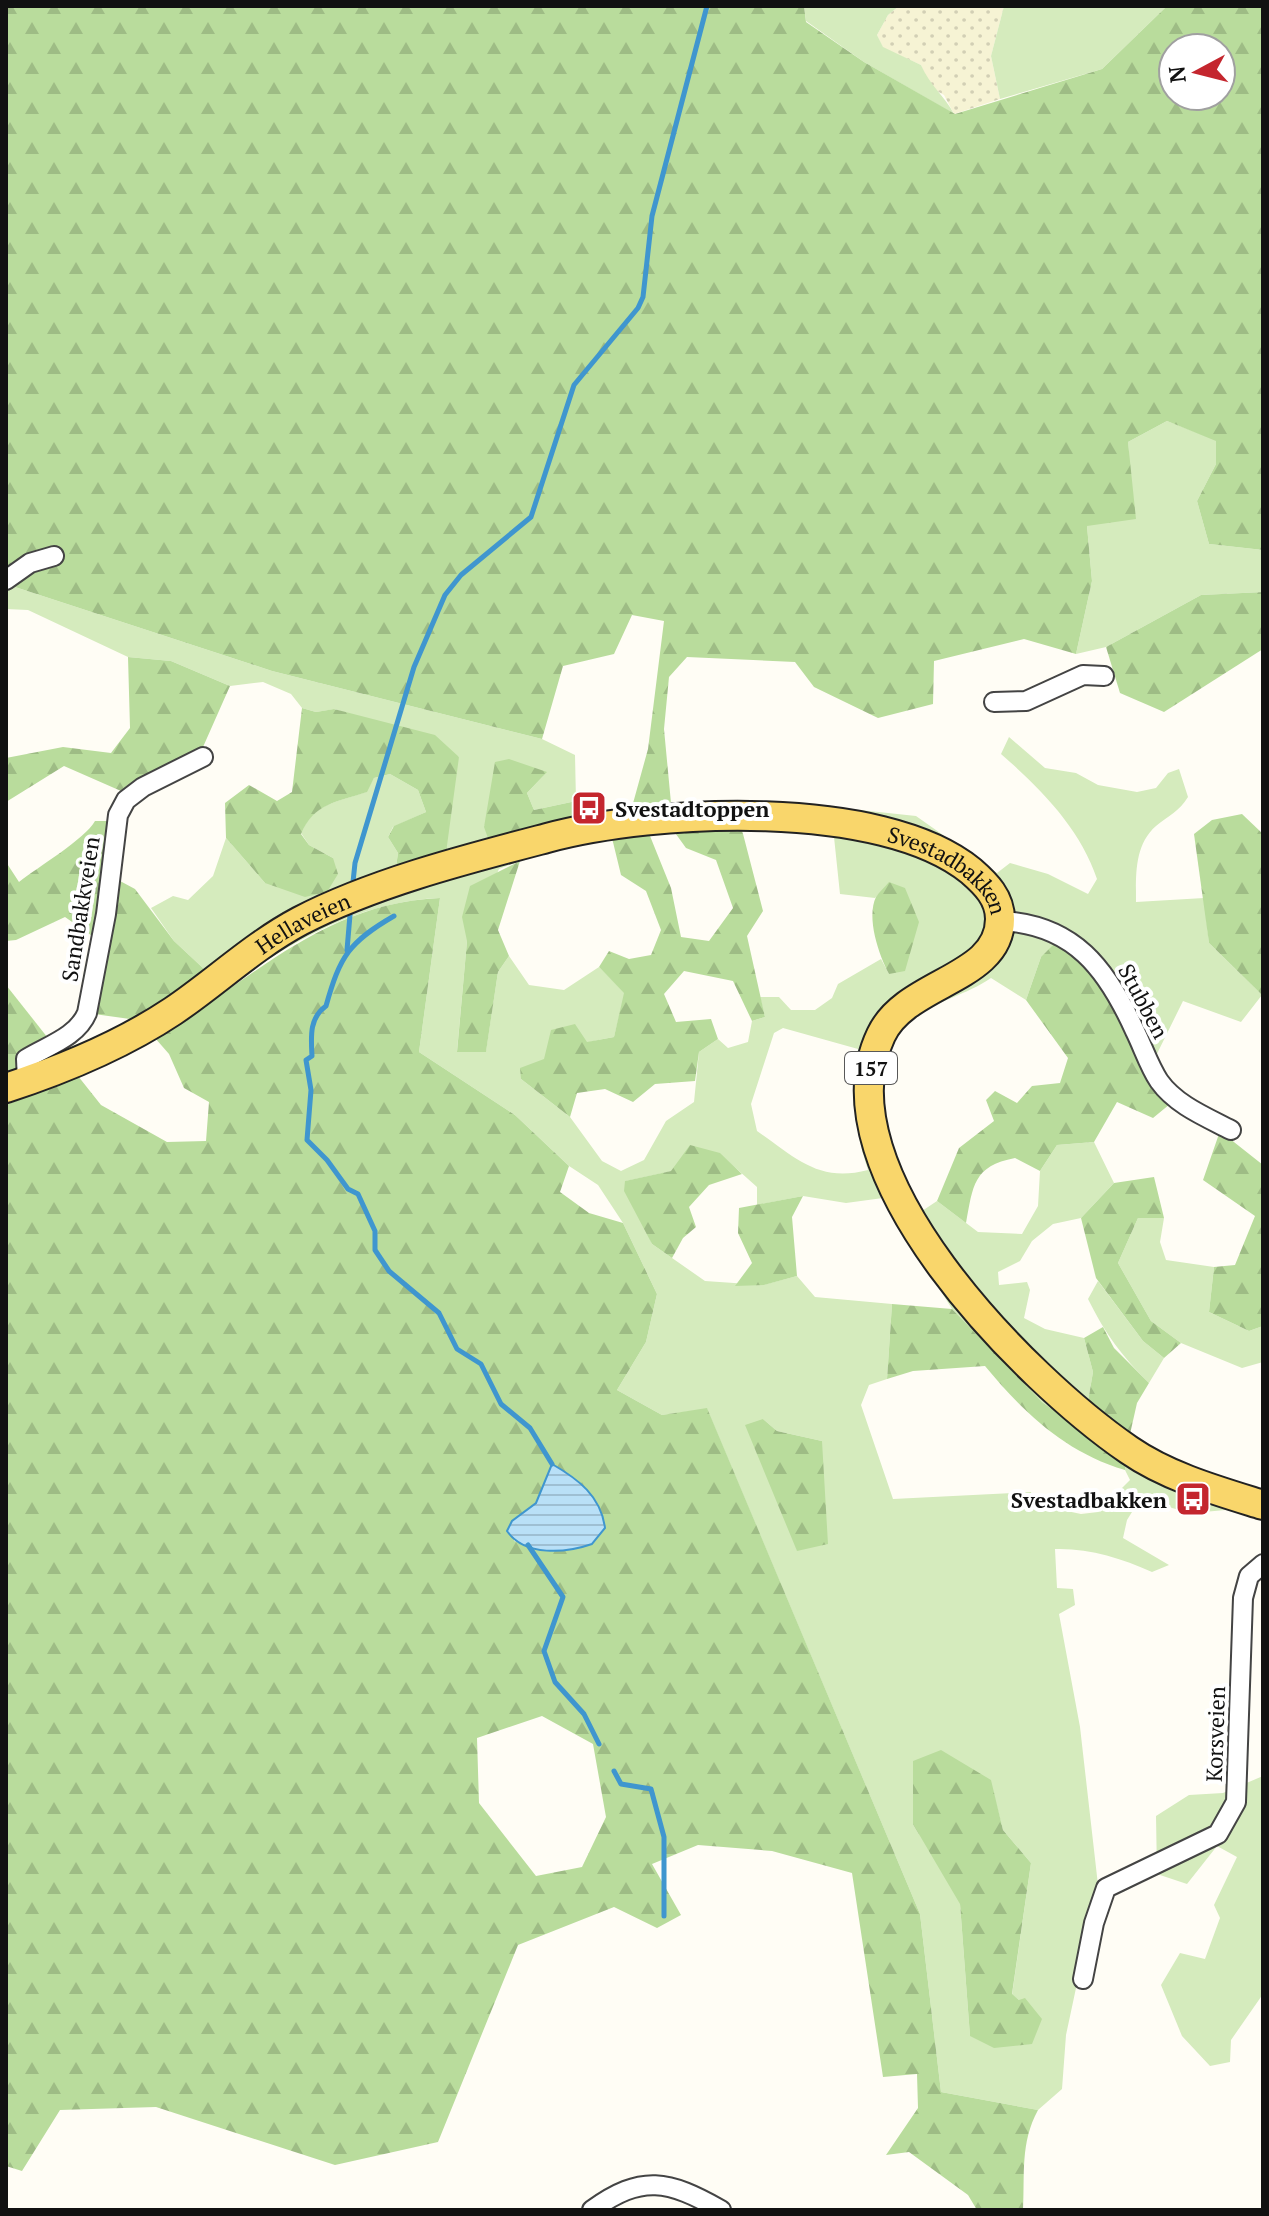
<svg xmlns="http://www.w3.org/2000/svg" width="1269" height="2216" viewBox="0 0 1269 2216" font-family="'PT Serif',serif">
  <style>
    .farmland { fill: url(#farmland-dots) }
    .grass { fill: #d5ebbd; fill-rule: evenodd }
    .forest { fill: url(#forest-firs); fill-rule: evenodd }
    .water { fill: url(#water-rules); stroke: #3f96cf; stroke-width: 2 }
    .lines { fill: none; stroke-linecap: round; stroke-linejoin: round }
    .stream { stroke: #3f96cf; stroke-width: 5 }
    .street-casing { stroke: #444; stroke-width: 22 }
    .primary-casing { stroke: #222; stroke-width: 32 }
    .street { stroke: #fff; stroke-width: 18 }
    .primary { stroke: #f9d66b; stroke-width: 28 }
    .labels { text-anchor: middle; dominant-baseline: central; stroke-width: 8; stroke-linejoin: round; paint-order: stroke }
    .shield { fill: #fff; stroke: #585858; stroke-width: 2 }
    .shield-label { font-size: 20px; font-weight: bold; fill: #111 }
    .poi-label { font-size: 22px; font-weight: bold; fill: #111; stroke: #fff; text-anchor: start }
    .street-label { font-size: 22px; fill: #111; stroke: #fff }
  </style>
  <defs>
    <pattern id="farmland-dots" width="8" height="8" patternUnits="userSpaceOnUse" patternTransform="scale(2)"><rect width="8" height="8" fill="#f6f3d4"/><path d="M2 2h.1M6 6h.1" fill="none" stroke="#d2cfb5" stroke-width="1.8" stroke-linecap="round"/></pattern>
    <pattern id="forest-firs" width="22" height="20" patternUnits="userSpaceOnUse" patternTransform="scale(2)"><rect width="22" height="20" fill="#b9dc9c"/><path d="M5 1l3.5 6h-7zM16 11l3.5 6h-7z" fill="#9ebc85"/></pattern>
    <pattern id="water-rules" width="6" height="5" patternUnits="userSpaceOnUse" patternTransform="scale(2)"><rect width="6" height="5" fill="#b9e0f7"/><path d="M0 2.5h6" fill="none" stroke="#9ebfd3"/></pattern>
  </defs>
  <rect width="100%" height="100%" fill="#fffdf5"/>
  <path class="farmland" d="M 899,6 L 1004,6 L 991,56 L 1000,99 L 954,114 L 944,95 L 930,87 L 921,65 L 883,48 L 877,35 L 888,15 Z"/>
  <g class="grass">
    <path d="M 804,6 L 899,6 L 888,15 L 877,35 L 883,47 L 921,65 C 930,86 944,95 954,114 L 864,62 L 806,21 Z"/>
    <path d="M 1004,6 L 1167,6 L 1102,69 L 1000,99 L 991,56 Z"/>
    <path d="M 1167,421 L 1216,440 L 1216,464 L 1197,501 L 1209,544 L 1263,550 L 1263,592 L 1201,595 L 1106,647 L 1076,654 L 1092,581 L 1087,526 L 1129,456 L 1128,442 Z"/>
    <path d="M 6,587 L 15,587 L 272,671 L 542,739 L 575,755 L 576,801 L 534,810 L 527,793 L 546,773 L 484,826 L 671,803 L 712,801 L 860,810 L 916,816 L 997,873 L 1010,863 L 1048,874 L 1088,894 L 1097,879 C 1080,828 1041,789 1001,754 L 1009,737 L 1045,768 L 1076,773 L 1098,785 L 1137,792 L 1156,788 L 1168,773 L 1179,769 L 1188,797 C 1179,812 1169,815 1156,826 C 1134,845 1136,876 1136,902 L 1204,898 L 1209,943 L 1262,995 L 1241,1022 L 1183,1001 L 1148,1072 L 1041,957 L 1026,1000 L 991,978 C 965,996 933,1001 909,1022 C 858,1066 892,1164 922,1211 L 937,1201 L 978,1232 L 1022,1234 L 1038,1206 L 1040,1171 L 1057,1145 L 1094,1142 L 1114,1183 L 1081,1218 L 1053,1224 L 1032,1241 L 1020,1261 L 998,1272 L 999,1285 L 1027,1282 L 1030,1290 L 1024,1318 L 1045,1329 L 1084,1338 L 1093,1372 L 1088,1401 C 1120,1426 1152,1454 1192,1468 C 1216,1476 1239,1479 1263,1491 L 1263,1519 L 1237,1509 L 1192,1513 L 1172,1508 L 1149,1494 L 1142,1496 L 1127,1520 L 1123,1538 L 1169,1565 L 1152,1572 C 1121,1558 1089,1548 1055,1549 L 1057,1588 L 1073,1589 L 1075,1605 L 1059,1614 L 1080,1727 L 1098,1885 L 1066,2035 L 1062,2089 L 1038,2110 L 941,2092 L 920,1914 L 707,1409 L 662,1415 L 617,1390 L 646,1342 L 657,1294 L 623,1223 L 598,1185 L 569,1166 L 515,1115 L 419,1052 L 440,898 C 366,901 299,936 240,979 C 225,990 212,1003 198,1013 C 139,1054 72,1079 6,1105 L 6,1074 L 106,1032 L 151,1008 L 204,969 L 174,941 L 151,908 L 173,896 L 188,900 L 213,876 L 226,838 L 265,883 L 333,858 L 309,845 L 301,833 C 314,803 337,802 366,792 L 374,778 L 390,774 L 418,790 L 426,812 L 393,827 L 388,837 L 398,853 L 396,867 L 459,757 L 335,709 L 316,712 L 302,708 L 291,694 L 263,682 L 230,686 L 171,661 L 128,657 L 28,610 L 6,609 ZM 702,828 L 795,831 L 834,837 L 840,894 L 875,898 L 890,882 L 889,974 L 881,959 L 838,984 L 832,998 L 815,1010 L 791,1010 L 779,997 L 760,997 L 765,1017 L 752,1021 L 748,1042 L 728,1048 L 718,1039 L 699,1052 L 694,1102 L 666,1121 L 644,1160 L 621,1171 L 602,1161 L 570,1117 L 521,1079 C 549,1054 577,1043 614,1037 L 625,993 L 599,967 L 564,990 L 529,985 L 509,956 L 498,972 L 486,1051 L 457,1051 L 467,941 L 499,869 C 564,843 633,832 702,828 ZM 783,1028 L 858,1049 C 851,1092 854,1128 868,1170 C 819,1183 796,1158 757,1131 L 751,1104 L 774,1033 ZM 720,1154 L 757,1187 L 757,1205 L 803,1196 L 846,1203 L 883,1198 L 952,1309 L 1002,1365 L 1042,1402 L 1126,1462 L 1125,1470 L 1130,1480 L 1098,1512 L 1081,1514 L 1034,1504 L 1031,1492 L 893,1499 L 861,1405 L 869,1385 L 887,1379 L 892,1304 L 815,1297 L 797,1276 L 763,1285 L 705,1281 L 652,1244 L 626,1181 L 672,1171 ZM 763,1419 L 777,1431 L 822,1441 L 797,1550 ZM 990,1780 L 1003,1830 L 1031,1863 L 1012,1995 L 1019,2000 L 970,2036 L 960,1904 Z"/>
    <path d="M 1138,1218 L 1164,1218 L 1160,1242 L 1166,1260 L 1214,1267 L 1209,1312 L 1249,1331 L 1263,1326 L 1263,1362 L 1242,1368 L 1181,1343 L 1151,1321 L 1118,1263 Z"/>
    <path d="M 1098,1281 L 1143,1341 L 1164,1358 L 1149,1383 C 1121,1355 1106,1335 1088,1299 Z"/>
    <path d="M 1263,1776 L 1263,1994 L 1231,2040 L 1230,2062 L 1210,2066 L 1182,2036 L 1161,1985 L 1180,1953 L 1205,1959 L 1220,1918 L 1214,1905 L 1237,1857 L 1217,1846 L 1187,1884 L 1157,1874 L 1156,1816 L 1189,1795 L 1223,1793 Z"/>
  </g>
  <g class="forest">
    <path d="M 6,6 L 804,6 L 806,22 L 864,62 L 955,114 L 1102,69 L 1167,6 L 1263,6 L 1263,550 L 1209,544 L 1197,501 L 1216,464 L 1216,441 L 1167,421 L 1128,442 L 1136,519 L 1087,526 L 1092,581 L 1076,654 L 1024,639 L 934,661 L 933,704 L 878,718 L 814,687 L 795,662 L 687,657 L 669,677 L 664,729 L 671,803 L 632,807 L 648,749 L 664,621 L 632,615 L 614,654 L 563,666 L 542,739 L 272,671 L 15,587 L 6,587 ZM 1173,48 L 1221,48 L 1221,96 L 1173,96 Z"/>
    <path d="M 1263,592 L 1263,649 L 1164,712 L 1120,693 L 1106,647 L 1201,595 Z"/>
    <path d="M 128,657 L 171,661 L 230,686 L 203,747 L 121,791 L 64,766 L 6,802 L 6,758 L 63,747 L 111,753 L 130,728 Z"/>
    <path d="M 302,708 L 316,712 L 334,709 L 435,735 L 459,757 L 446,853 L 396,867 L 398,853 L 388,837 L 394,826 L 426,812 L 418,790 L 390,774 L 374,778 L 367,792 C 337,802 314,803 301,834 L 309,845 L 333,858 L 338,874 L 327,892 L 305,897 L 265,883 L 226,838 L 225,803 L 249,785 L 277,801 L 292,792 Z"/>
    <path d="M 509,759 L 547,772 L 527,793 L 534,810 L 576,801 L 581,817 L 489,841 L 484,827 L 495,762 Z"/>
    <path d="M 1242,814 L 1263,834 L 1263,996 L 1209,943 L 1194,834 L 1212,820 Z"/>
    <path d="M 95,821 L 114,821 L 107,874 L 135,889 L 174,941 L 204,969 L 181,990 L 130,1019 L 94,1014 L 95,938 L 65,917 L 16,940 L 6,941 L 6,862 L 19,882 C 38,867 85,839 95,821 Z"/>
    <path d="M 673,830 L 742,830 L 763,911 L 747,936 L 765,1017 L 752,1021 L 733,981 L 684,971 L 664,994 L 676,1022 L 711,1019 L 718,1039 L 699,1052 L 695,1081 L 655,1084 L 633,1102 L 605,1089 L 577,1093 L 570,1117 L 521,1079 L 520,1068 L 544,1059 L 551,1030 L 575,1024 L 587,1042 L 614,1037 L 624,993 L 599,967 L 609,951 L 629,959 L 651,955 L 661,930 L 646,891 L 621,875 L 612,838 L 648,831 L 671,888 L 681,937 L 709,941 L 733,908 L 716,860 L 686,848 Z"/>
    <path d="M 520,861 L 498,930 L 509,956 L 498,972 L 486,1052 L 457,1052 L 467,941 L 462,917 L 470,886 Z"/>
    <path d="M 889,882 L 905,888 L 919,922 L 905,971 L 889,974 C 879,955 866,918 876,897 C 879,892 885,887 889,882 Z"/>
    <path d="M 440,898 L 419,1052 L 515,1115 L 569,1166 L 560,1192 L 589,1213 L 623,1223 L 657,1294 L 646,1342 L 617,1390 L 662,1415 L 707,1408 L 920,1914 L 941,2092 L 1038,2110 C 1020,2143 1025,2174 1023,2210 L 977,2210 L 968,2195 L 909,2152 L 886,2155 L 918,2108 L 917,2074 L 883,2077 L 852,1873 L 772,1851 L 698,1845 L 652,1864 L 681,1915 L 657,1928 L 614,1907 L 518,1945 L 438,2142 L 335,2165 L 156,2107 L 60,2110 L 22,2171 L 6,2166 L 6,1105 L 78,1076 L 101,1105 L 167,1142 L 206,1141 L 209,1102 L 184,1088 L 169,1054 L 155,1038 C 250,982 322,903 440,898 ZM 536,1503 L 546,1551 L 514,1541 L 512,1521 ZM 542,1716 L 593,1744 L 606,1817 L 582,1867 L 536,1876 L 479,1803 L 477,1738 Z"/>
    <path d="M 1054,944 C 1112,977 1138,1047 1170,1104 L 1153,1118 L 1117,1102 L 1094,1142 L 1057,1145 L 1040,1171 L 1015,1158 C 973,1166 973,1186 966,1223 L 937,1201 L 959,1148 L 994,1121 L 986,1100 L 995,1091 L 1017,1103 L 1032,1086 L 1060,1083 L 1068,1058 L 1026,1000 L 1041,957 Z"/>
    <path d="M 6,985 L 59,1052 L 6,1074 Z"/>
    <path d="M 1220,1131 L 1263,1165 L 1263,1326 L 1249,1331 L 1209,1312 L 1214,1267 L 1235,1265 L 1255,1216 L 1203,1180 Z"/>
    <path d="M 690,1145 L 720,1153 L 742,1174 L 709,1185 L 689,1207 L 696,1227 L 683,1238 L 672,1258 L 652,1244 L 624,1191 L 625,1181 L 671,1171 Z"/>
    <path d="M 1154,1177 L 1164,1218 L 1138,1218 L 1118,1263 L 1151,1321 L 1181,1343 L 1164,1358 L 1143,1341 L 1096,1278 L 1081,1218 L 1114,1183 Z"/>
    <path d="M 803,1196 L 792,1217 L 797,1276 L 764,1285 L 735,1286 L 752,1263 L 738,1233 L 739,1208 Z"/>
    <path d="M 892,1304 L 952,1309 L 1042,1402 L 1126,1462 L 1125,1470 C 1065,1452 1024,1413 985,1366 L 913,1371 L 887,1379 Z"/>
    <path d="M 1103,1327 L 1114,1348 L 1149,1383 L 1137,1403 L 1130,1434 L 1088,1401 L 1093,1372 L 1084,1338 Z"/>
    <path d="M 763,1419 L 777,1431 L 822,1441 L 828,1544 L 797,1551 L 745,1425 Z"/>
    <path d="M 941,1750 L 991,1780 L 1003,1830 L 1031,1863 L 1012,1994 L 1019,2000 L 1025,1998 L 1042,2019 L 1032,2044 L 994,2048 L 970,2036 L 960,1904 L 913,1824 L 913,1761 Z"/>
  </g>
  <path class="water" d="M 552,1464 C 578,1479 601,1496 605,1528 L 592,1544 C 566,1553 525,1557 507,1531 L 512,1521 L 536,1503 Z"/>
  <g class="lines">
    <g class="stream">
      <path d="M 353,882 L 355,863 L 414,667 L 445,595 L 461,575 L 531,517 L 574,385 L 638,308 L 643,297 L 652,216 L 707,6"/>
      <path d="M 394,916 C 349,942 340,956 326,1006 C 309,1018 311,1037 312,1056 L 306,1060 L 311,1090 L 307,1140 L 327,1160 L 348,1189 L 358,1194 L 375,1231 L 375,1250 L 389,1271 L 439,1313 L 457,1349 L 481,1364 L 501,1404 L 530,1428 L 552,1464"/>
      <path d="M 347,950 L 350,915"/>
      <path d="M 528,1545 L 563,1597 L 544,1651 L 555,1682 L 584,1714 L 599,1744"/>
      <path d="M 614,1771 L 621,1784 L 651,1789 L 664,1837 L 664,1916"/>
    </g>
    <defs>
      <g id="street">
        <path d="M 6,580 L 30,563 L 54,556"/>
        <path d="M 994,702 L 1026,701 L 1083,675 L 1104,676"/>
        <path d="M 1000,921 C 1074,924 1107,969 1135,1031 C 1143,1047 1149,1066 1159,1081 C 1176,1105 1206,1117 1231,1130"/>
        <path d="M 27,1081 L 26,1059 C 47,1046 77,1037 87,1013 L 106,914 L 118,815 L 126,800 L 143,787 L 203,757"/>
        <path d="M 1083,1979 L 1094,1923 L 1106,1888 L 1218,1834 L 1236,1802 L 1243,1598 L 1249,1576 L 1263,1564"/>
        <path d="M 592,2210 C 642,2174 668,2180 721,2210"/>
      </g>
      <g id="primary">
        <path id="s1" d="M 6,1088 C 64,1069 122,1045 173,1011 C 216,982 253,946 300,921 C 373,883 467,859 547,838 C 654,809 882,798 971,871 C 986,884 1000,898 1000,919 C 1000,980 906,981 881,1035 C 816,1171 1027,1380 1129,1450 C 1168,1477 1218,1491 1263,1505"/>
      </g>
    </defs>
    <use href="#street" class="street-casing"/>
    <use href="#primary" class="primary-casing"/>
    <use href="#street" class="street"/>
    <use href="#primary" class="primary"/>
  </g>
  <defs>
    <symbol id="bus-square" viewBox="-11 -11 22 22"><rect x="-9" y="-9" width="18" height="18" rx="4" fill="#c4262e" stroke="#fff"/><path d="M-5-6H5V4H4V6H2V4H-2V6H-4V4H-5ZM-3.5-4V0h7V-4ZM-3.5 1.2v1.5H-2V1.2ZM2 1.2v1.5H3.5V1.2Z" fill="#fff"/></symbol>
  </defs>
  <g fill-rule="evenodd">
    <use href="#bus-square" x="569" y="788" width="40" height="40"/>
    <use href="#bus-square" x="1173" y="1479" width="40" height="40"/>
  </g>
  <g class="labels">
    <rect class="shield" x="845" y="1052" width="52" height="32" rx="6"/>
    <g class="shield-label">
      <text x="871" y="1068">157</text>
    </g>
    <g class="poi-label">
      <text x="615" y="808">Svestadtoppen</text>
      <text x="1167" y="1499" text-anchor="end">Svestadbakken</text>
    </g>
    <g class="street-label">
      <text stroke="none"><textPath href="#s1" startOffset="1018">Svestadbakken</textPath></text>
      <text transform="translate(80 909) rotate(-81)">Sandbakkveien</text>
      <text stroke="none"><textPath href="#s1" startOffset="342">Hellaveien</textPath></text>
      <text transform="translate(1144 1001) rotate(62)">Stubben</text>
      <text transform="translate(1215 1734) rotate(-88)">Korsveien</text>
    </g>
  </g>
  <rect width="1269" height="2216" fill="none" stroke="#111111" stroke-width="16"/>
  <g transform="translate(1197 72) rotate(263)"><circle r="38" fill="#ffffff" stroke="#a0a0a0" stroke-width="2"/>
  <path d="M0-6L14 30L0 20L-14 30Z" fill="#c4262e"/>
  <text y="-12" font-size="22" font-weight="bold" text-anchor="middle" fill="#111111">N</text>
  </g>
</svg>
